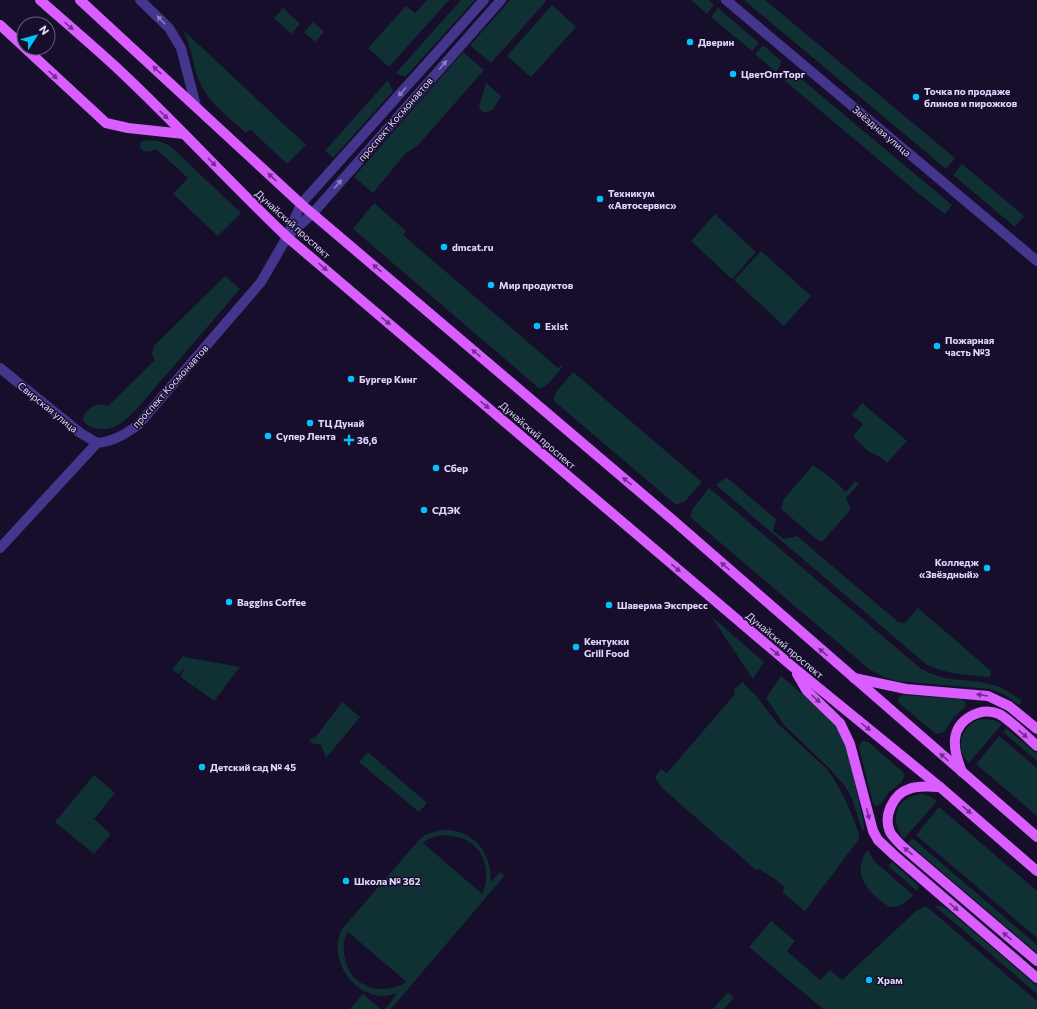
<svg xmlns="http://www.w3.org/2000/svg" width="1037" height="1009" viewBox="0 0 1037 1009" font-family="Commissioner,sans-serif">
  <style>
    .green { fill: #103134; fill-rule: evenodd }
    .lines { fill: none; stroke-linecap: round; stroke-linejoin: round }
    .minor { stroke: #44358d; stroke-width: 10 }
    .major { stroke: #d95dff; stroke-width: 10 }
    .oneway { fill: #8b7dc0 }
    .oneway2 { fill: #6e328a }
    .poi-dot { fill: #02c3ff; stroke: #160e2a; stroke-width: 1.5 }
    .labels { text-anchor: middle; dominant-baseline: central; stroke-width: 3; stroke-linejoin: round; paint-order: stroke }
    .poi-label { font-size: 10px; font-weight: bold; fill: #e1d6ff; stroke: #160e2a; text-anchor: start }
    .street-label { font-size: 10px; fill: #e1d6ff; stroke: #160e2a }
  </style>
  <rect width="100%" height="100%" fill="#160e2a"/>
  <g class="green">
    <path d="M 427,0 L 449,0 L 389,67 L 368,48 L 406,6 L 415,13 Z"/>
    <path d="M 461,0 L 475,0 L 405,77 L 396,73 Z"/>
    <path d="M 510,0 L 547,0 L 491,63 L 472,47 L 471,44 Z"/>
    <path d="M 691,0 L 709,0 L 714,5 L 707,14 Z"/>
    <path d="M 744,0 L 765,0 L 955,158 L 946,169 Z"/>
    <path d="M 552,5 L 576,27 L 531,77 L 507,56 Z"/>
    <path d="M 283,8 L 300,24 L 291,34 L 274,18 Z"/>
    <path d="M 718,8 L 759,43 L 752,51 L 711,17 Z"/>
    <path d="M 313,22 L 324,32 L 315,42 L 304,32 Z"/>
    <path d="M 183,30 L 306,145 L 287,164 L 250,129 L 246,133 C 231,119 208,102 200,83 C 192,66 192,47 183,30 Z"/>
    <path d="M 763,45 L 781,61 L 779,67 L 776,72 L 755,54 Z"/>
    <path d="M 463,52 L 484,70 L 419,144 L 404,155 L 373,193 L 354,177 Z"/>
    <path d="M 793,72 L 952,205 L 945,214 L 923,197 L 784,80 L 788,75 Z"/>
    <path d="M 388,80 L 393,91 L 333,158 L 325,151 Z"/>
    <path d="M 486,83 L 501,96 L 493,109 L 486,113 L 481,111 L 479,106 Z"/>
    <path d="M 150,140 L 159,141 L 170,146 L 241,213 L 218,236 L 173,194 L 188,178 L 156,149 C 150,151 146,154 141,149 L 140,143 L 143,141 Z"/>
    <path d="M 962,164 L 1024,216 L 1015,227 L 953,175 Z"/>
    <path d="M 374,203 L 406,231 L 403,235 L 558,368 L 563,364 L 563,366 L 548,384 L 540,389 L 353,229 Z"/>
    <path d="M 715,214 L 756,252 L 732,279 L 691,241 Z"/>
    <path d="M 761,251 L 811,296 L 784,326 L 734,280 Z"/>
    <path d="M 225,276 L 240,289 L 134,412 C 128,418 120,425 111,428 C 100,432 72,425 88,410 C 90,408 93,406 96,405 C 100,404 104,405 108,406 L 155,360 L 152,354 L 154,346 Z"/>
    <path d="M 573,372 L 702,482 L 685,501 L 676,505 L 553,400 L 556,392 Z"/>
    <path d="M 862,403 L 907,441 L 887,463 L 880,457 L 868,451 L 853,436 L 863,424 L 852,415 Z"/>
    <path d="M 813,465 L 835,481 L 846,492 L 855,481 L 859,484 L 846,498 L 851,509 L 824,540 L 820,542 L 781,509 L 784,499 Z"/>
    <path d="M 726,477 L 776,519 L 773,531 L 784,539 L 797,536 L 898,622 L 905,623 L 918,608 L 991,671 L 991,675 L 989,677 C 967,675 947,674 927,665 L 716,485 Z"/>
    <path d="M 709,488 L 920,668 C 947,684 962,677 989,684 C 1001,686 1012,694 1022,701 L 1019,705 L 1005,695 L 990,689 L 897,681 L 884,677 L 869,669 L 690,517 L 693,508 Z"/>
    <path d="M 711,616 L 764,662 L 753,679 Z"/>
    <path d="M 183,656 L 185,657 L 240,667 L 214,701 L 195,687 L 203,676 L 194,687 L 180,676 L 184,670 L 183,669 L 179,674 L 172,670 Z"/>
    <path d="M 781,676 L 829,717 L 838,728 L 847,749 L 863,819 L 864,827 L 863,832 L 852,799 L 845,786 L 830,769 L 785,726 L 766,698 Z"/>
    <path d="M 743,682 L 751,692 L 754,693 L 777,723 L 826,768 C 841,788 851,811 859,834 L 859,839 L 805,911 L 783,893 L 784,887 L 775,879 L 759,869 L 756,870 L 661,787 L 655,777 L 661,769 L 667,773 L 735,694 L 734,689 Z"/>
    <path d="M 903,695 L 961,699 L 965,701 L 965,707 L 954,717 L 944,732 L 936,734 L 900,704 L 898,698 Z"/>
    <path d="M 342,702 L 360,717 L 326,758 L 321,745 L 311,743 L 309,739 L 315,738 Z"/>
    <path d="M 985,719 L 994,720 L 1002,724 L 969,763 C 953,748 962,720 985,719 Z"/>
    <path d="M 1006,728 L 1037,754 L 1037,761 L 1003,732 Z"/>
    <path d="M 999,736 L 1037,768 L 1037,816 L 976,764 Z"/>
    <path d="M 862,741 L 868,742 L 903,772 L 904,776 L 902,782 L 889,792 L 881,804 L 876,806 L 873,803 L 859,747 L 860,744 Z"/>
    <path d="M 368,752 L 427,803 L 419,812 L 359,762 Z"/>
    <path d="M 94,775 L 115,793 L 94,819 L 111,834 L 94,854 L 55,822 Z"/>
    <path d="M 923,794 L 931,797 L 937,801 L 904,839 C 888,819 896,796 923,794 Z"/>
    <path d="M 939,807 L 1037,891 L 1037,938 L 916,835 Z"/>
    <path d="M 440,830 C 473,828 491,851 491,882 L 500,872 L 504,876 L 391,1009 L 385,1009 L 397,994 C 392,994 387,996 382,996 C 350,994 328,956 342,929 L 419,840 L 425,835 ZM 441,835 C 450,836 459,836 468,841 C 486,851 491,877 482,894 L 423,843 L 428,839 ZM 348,932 L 407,982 C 380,998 347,986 344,953 C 343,945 344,938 348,932 Z"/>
    <path d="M 912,838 L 1037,945 L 1037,953 L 908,843 Z"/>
    <path d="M 868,850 L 874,861 L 913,895 C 906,902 900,908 890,907 C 870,896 849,872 868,850 Z"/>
    <path d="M 892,862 L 917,884 L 919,887 L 917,891 L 888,866 Z"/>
    <path d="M 926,906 L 1037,1001 L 1037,1009 L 823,1009 L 749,947 L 771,921 L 795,941 L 787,951 L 820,980 L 830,970 L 842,980 L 916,911 Z"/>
    <path d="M 935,906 L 941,906 L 947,909 L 1037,986 L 1037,994 Z"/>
    <path d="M 728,992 L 734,998 L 724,1009 L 713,1009 Z"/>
    <path d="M 363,994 L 380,1009 L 350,1009 Z"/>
  </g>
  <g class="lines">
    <g class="minor">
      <path d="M 140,0 L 169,28 L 181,48 L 196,106"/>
      <path d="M 726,0 L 1037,261"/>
      <path d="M 290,234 L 313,213 L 501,0"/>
      <path d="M 0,368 L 79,432 L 97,443"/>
      <path d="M 0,548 L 97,443 C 114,441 124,435 138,425 L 261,282 L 287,237 L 301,204 L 484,0"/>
    </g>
    <g class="major">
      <path d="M 40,0 C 66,23 92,45 117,68 C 176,123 229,182 287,237 L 793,667 L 940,787 L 1037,871"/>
      <path d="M 80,0 L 301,204 L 674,521 L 1037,837"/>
      <path d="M 0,25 L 24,47"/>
      <path d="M 25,48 L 106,123 L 128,128 L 184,134"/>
      <path d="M 797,674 L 807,691 L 840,723 L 850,744 L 873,831 L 878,840 L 894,855 L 1037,978"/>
      <path d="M 854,678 L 906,689 L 988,696 L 1009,706 L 1037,729"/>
      <path d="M 962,772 C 958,761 954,751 955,739 C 957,719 981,706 999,714 C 1009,719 1028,738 1037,746"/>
      <path d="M 940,787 C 930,787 919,785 909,789 C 893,794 883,816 890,832 C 893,837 898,842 902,846 L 1037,961"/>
    </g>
  </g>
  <defs><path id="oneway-solid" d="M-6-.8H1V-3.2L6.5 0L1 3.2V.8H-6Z"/></defs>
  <g class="oneway">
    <use href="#oneway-solid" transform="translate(161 20) rotate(-134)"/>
    <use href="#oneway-solid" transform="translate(443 65) rotate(-49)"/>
    <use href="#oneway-solid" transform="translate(402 92) rotate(132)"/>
    <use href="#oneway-solid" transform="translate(338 184) rotate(-49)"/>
  </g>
  <g class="oneway2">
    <use href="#oneway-solid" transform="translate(69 26) rotate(42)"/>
    <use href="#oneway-solid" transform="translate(157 70) rotate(-137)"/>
    <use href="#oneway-solid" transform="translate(53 75) rotate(43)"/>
    <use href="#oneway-solid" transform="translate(164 115) rotate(44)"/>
    <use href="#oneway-solid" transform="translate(212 162) rotate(46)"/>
    <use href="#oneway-solid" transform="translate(272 177) rotate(-137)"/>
    <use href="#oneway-solid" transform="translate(323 267) rotate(41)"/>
    <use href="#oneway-solid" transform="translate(377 268) rotate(-139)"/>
    <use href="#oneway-solid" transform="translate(386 321) rotate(40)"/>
    <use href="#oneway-solid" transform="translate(476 353) rotate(-139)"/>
    <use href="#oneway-solid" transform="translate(485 405) rotate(40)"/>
    <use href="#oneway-solid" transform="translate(627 481) rotate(-140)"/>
    <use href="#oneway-solid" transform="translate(725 566) rotate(-139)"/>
    <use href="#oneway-solid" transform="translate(676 568) rotate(40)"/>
    <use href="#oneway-solid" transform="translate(775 652) rotate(40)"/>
    <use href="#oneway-solid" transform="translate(823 652) rotate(-139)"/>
    <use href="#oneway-solid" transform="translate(982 695) rotate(-171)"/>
    <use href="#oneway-solid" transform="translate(816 699) rotate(42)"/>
    <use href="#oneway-solid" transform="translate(866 727) rotate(39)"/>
    <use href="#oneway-solid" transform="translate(1023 734) rotate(41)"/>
    <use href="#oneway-solid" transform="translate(944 757) rotate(-139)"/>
    <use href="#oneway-solid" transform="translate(967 810) rotate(41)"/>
    <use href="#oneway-solid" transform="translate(868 814) rotate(76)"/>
    <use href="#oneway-solid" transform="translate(908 851) rotate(-140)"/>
    <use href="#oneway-solid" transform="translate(954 907) rotate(41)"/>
    <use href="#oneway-solid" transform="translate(1007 936) rotate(-140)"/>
  </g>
  <g class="poi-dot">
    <circle cx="690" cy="42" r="4"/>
    <circle cx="733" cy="74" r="4"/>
    <circle cx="916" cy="97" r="4"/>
    <circle cx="600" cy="199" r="4"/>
    <circle cx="444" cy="247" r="4"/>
    <circle cx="491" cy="285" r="4"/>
    <circle cx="537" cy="326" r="4"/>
    <circle cx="937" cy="346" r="4"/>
    <circle cx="351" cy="379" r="4"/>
    <circle cx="310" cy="423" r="4"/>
    <circle cx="268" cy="436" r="4"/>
    <path d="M347 434h4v4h4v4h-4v4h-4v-4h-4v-4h4z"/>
    <circle cx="436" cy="468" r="4"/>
    <circle cx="424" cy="510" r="4"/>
    <circle cx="987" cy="568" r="4"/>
    <circle cx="229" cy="602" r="4"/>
    <circle cx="609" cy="605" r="4"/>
    <circle cx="576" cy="647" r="4"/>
    <circle cx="202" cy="767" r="4"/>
    <circle cx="346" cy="881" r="4"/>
    <circle cx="869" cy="980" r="4"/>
  </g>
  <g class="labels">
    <g class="poi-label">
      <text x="698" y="42">Дверин</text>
      <text x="741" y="74">ЦветОптТорг</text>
      <text x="924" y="91">Точка по продаже<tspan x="924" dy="12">блинов и пирожков</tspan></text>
      <text x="608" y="193">Техникум<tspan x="608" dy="12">«Автосервис»</tspan></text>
      <text x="452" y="247">dmcat.ru</text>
      <text x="499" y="285">Мир продуктов</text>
      <text x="545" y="326">Exist</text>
      <text x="945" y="340">Пожарная<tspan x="945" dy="12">часть №3</tspan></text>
      <text x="359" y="379">Бургер Кинг</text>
      <text x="318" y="423">ТЦ Дунай</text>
      <text x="276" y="436">Супер Лента</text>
      <text x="357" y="440">36,6</text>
      <text x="444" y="468">Сбер</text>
      <text x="432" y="510">СДЭК</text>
      <text x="979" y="562" text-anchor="end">Колледж<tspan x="979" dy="12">«Звёздный»</tspan></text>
      <text x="237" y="602">Baggins Coffee</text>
      <text x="617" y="605">Шаверма Экспресс</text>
      <text x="584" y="641">Кентукки<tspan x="584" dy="12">Grill Food</tspan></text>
      <text x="210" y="767">Детский сад № 45</text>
      <text x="354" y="881">Школа № 362</text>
      <text x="877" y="980">Храм</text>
    </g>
    <g class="street-label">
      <text transform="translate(395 119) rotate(-49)">проспект Космонавтов</text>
      <text transform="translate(882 131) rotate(40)">Звёздная улица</text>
      <text transform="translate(293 224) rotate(42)">Дунайский проспект</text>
      <text transform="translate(170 386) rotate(-48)">проспект Космонавтов</text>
      <text transform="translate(48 407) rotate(39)">Свирская улица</text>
      <text transform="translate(538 435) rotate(41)">Дунайский проспект</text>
      <text transform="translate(785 645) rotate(40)">Дунайский проспект</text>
    </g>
  </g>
  <g transform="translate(36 36) rotate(54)"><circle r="19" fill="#160e2a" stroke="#675e7f"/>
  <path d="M0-3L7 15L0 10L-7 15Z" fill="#02c3ff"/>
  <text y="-6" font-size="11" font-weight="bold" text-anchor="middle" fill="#e1d6ff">N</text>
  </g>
</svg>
